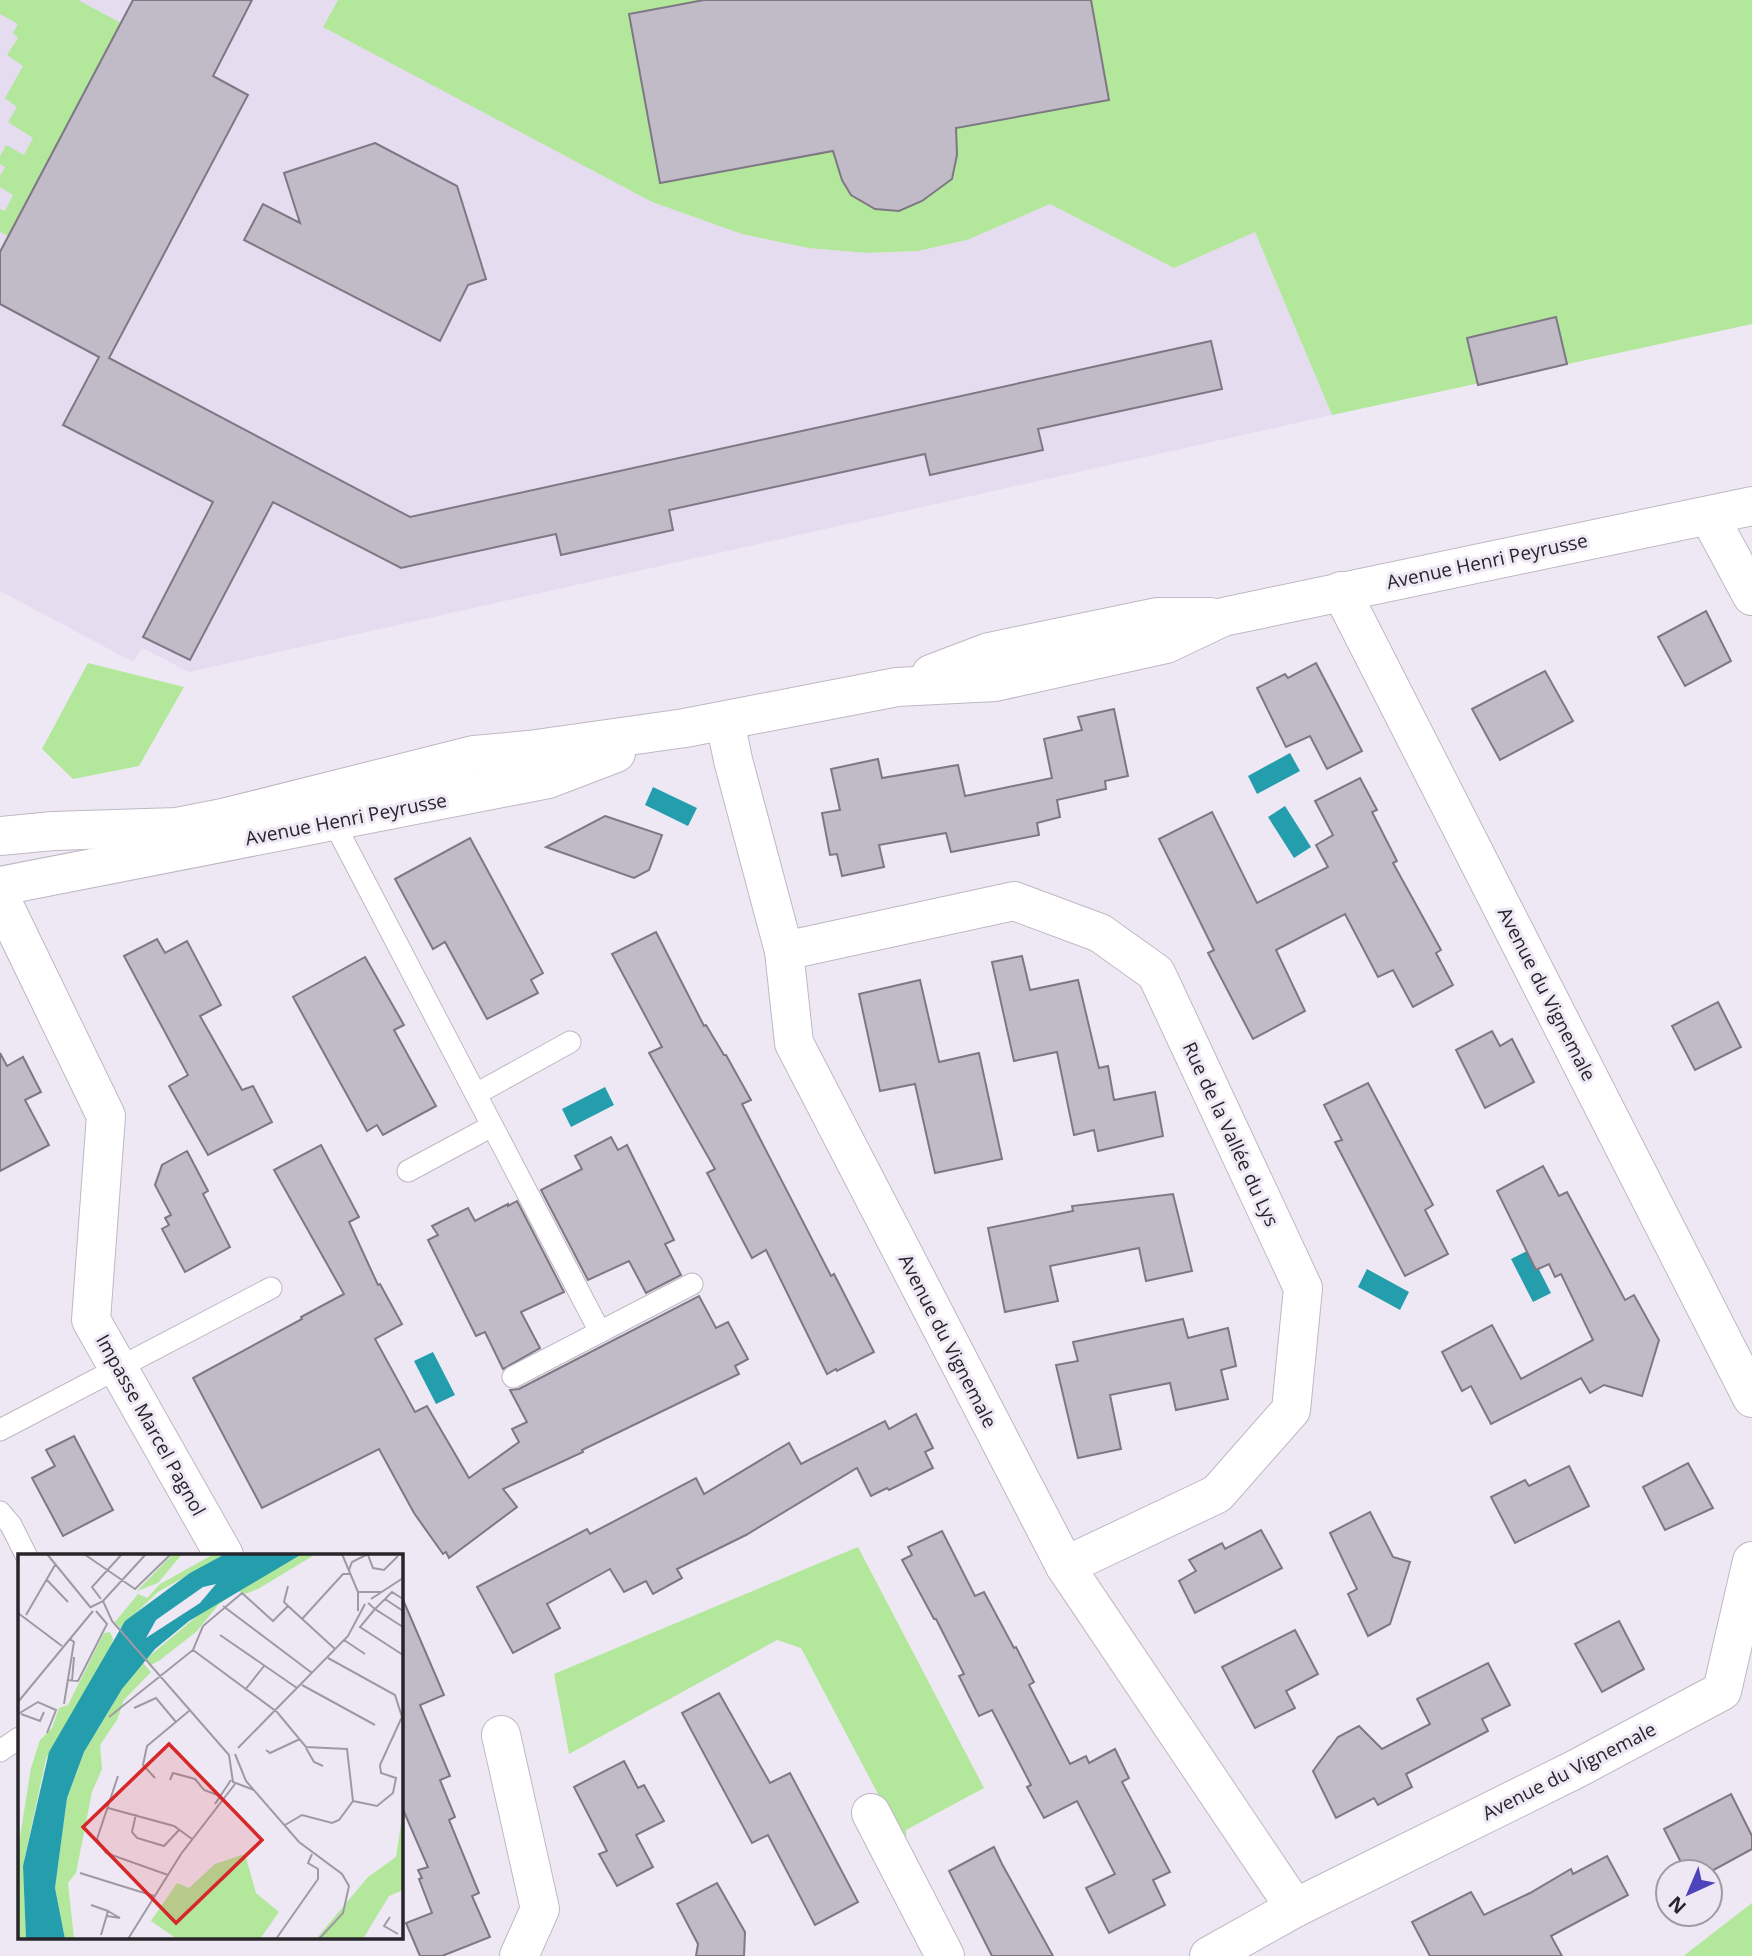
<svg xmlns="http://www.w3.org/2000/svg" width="1752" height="1956" viewBox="0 0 1752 1956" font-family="'Open Sans',sans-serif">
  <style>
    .built { fill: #e6dcf0 }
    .green { fill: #b3e79b }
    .water { fill: #249dad }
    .building { fill: #c1bbc8; stroke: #7e7884; stroke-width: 2 }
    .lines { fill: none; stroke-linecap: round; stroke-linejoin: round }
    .lane-casing { stroke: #beb8c4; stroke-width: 23 }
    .street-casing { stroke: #beb8c4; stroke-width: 40 }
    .secondary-casing { stroke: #beb8c4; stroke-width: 40 }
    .lane { stroke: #fff; stroke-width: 21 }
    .street { stroke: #fff; stroke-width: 38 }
    .secondary { stroke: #fff; stroke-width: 38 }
    .labels { text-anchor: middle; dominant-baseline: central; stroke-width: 6; stroke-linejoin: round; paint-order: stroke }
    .street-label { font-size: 19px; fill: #27252a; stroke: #eee8f5 }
    .inset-road { fill: none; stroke: #9e9aa4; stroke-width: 2 }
    .view { fill: #d62828; fill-opacity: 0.15; stroke: #d62828; stroke-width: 3.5 }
    .inset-edge { fill: none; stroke: #27252a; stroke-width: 3.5 }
  </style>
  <rect width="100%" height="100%" fill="#eee8f5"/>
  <path class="built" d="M 0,0 L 338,0 L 324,27 L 652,202 L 742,234 L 808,248 L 867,253 L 918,251 L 967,240 L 1050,204 L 1174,268 L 1255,232 L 1332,415 L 189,672 L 142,648 L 133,662 L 0,591 Z"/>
  <g class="green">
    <path d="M 0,0 L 78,0 L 121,23 L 8,236 L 0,232 L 0,209 L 5,211 L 13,195 L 0,187 L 0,176 L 5,167 L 0,164 L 0,156 L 6,145 L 24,155 L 33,138 L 8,122 L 17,107 L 5,98 L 23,66 L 7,55 L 18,38 L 13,33 L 18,24 L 0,14 Z"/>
    <path d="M 338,0 L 1752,0 L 1752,324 L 1332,415 L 1255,232 L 1174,268 L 1050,204 L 967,240 L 918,251 L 867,253 L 808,248 L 742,234 L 652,202 L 323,27 Z"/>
    <path d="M 88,663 L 184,687 L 139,766 L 73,779 L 42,749 Z"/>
    <path d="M 858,1547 L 984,1788 L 906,1830 L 907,1849 L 801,1648 L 777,1640 L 569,1754 L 554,1674 Z"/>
    <path d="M 1752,1903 L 1752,1956 L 1684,1956 L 1686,1954 Z"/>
  </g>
  <g class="water">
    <path d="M 1290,753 L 1300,771 L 1257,794 L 1248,776 Z"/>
    <path d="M 653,787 L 697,808 L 688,826 L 645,805 Z"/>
    <path d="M 1285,806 L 1311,847 L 1294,858 L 1268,817 Z"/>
    <path d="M 605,1087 L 614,1105 L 571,1127 L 562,1109 Z"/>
    <path d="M 1529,1250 L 1551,1293 L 1533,1302 L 1511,1259 Z"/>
    <path d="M 1367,1269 L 1409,1292 L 1400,1310 L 1358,1287 Z"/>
    <path d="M 433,1352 L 455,1395 L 436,1404 L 414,1361 Z"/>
  </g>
  <g class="building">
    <path d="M 133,0 L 252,0 L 213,76 L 248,95 L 109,358 L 410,517 L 1211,341 L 1222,389 L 1038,429 L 1043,450 L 930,475 L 925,454 L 669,510 L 673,530 L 561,555 L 556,534 L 401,568 L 273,502 L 190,660 L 143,637 L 213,502 L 63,425 L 99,357 L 0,304 L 0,252 Z"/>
    <path d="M 704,0 L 1091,0 L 1109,100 L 956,128 L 957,155 L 952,179 L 922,201 L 899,211 L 875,209 L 851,195 L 842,180 L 833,151 L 660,183 L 629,14 Z"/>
    <path d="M 375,143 L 457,186 L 486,279 L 468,285 L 440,341 L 244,240 L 263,204 L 300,223 L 284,173 Z"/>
    <path d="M 1556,317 L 1567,364 L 1478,385 L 1467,338 Z"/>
    <path d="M 1706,611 L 1731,661 L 1685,686 L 1658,637 Z"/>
    <path d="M 1316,663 L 1362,751 L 1327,769 L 1310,736 L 1286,747 L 1257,688 L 1285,674 L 1288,678 Z"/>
    <path d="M 1545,671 L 1573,721 L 1500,760 L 1472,709 Z"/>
    <path d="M 1114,709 L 1128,776 L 1105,781 L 1106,789 L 1057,800 L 1060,817 L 1037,823 L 1039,835 L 951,852 L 946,833 L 879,845 L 884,867 L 842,876 L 837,854 L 830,855 L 822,813 L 840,810 L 831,769 L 878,759 L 882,778 L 958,765 L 965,796 L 1052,778 L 1044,739 L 1082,730 L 1078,717 Z"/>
    <path d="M 1360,778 L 1377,810 L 1372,812 L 1397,861 L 1393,863 L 1441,950 L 1436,953 L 1453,985 L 1413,1007 L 1393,970 L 1378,977 L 1345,914 L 1276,950 L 1305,1011 L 1253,1039 L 1208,953 L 1214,950 L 1159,839 L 1212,812 L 1257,903 L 1328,867 L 1316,845 L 1333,835 L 1315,801 Z"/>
    <path d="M 605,816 L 662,835 L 649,870 L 634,878 L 546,847 Z"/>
    <path d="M 470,838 L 543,973 L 531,980 L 538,993 L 487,1019 L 445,942 L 433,949 L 395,879 Z"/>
    <path d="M 656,932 L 704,1026 L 706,1025 L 724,1055 L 726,1055 L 751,1100 L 742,1104 L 831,1276 L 834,1274 L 874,1352 L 837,1371 L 836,1369 L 827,1374 L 766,1250 L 752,1258 L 707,1173 L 715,1169 L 649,1053 L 662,1047 L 612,954 Z"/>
    <path d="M 157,939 L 165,953 L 187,941 L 221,1005 L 200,1016 L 242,1090 L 253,1086 L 272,1122 L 208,1155 L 169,1086 L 188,1075 L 124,956 Z"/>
    <path d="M 1022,956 L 1030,990 L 1078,980 L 1099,1068 L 1108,1066 L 1114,1100 L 1155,1092 L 1163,1136 L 1098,1151 L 1094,1130 L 1074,1135 L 1057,1052 L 1014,1061 L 992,962 Z"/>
    <path d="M 365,957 L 404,1025 L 394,1030 L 436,1106 L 383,1135 L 377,1125 L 367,1131 L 293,997 Z"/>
    <path d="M 920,980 L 939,1062 L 979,1053 L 1002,1159 L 935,1173 L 915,1084 L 880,1091 L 859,994 Z"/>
    <path d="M 1718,1002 L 1741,1047 L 1695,1070 L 1672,1026 Z"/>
    <path d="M 1492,1031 L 1500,1046 L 1512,1039 L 1534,1082 L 1485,1108 L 1456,1050 Z"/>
    <path d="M 0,1053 L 7,1066 L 23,1057 L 41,1092 L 25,1100 L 49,1145 L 0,1171 Z"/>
    <path d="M 1368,1083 L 1433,1205 L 1425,1210 L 1448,1254 L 1405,1276 L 1335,1142 L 1342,1140 L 1324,1105 Z"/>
    <path d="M 611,1137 L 618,1150 L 627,1145 L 674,1240 L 665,1244 L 681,1275 L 646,1293 L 629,1261 L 588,1280 L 541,1190 L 582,1169 L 575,1156 Z"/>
    <path d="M 321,1145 L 359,1217 L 349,1222 L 378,1285 L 380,1284 L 402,1324 L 375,1339 L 415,1412 L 427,1406 L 469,1478 L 519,1442 L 512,1429 L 527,1422 L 510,1390 L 519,1389 L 699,1296 L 716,1328 L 728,1322 L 748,1359 L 735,1366 L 739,1374 L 582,1450 L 583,1452 L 503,1489 L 517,1507 L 449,1558 L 446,1552 L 443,1554 L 414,1513 L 379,1449 L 262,1508 L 193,1378 L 302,1319 L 301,1317 L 344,1294 L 274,1170 Z"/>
    <path d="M 187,1151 L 208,1191 L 203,1194 L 230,1247 L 185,1272 L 162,1229 L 169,1225 L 165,1218 L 171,1215 L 155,1185 L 162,1165 Z"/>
    <path d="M 1543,1166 L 1559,1196 L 1567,1192 L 1625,1300 L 1634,1295 L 1659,1340 L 1642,1396 L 1604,1385 L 1590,1393 L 1581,1378 L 1491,1424 L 1471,1386 L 1462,1391 L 1442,1352 L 1492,1325 L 1521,1379 L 1593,1340 L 1561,1274 L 1555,1277 L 1549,1264 L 1536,1270 L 1497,1191 Z"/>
    <path d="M 1173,1194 L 1192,1271 L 1146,1281 L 1139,1248 L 1050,1266 L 1058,1301 L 1005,1312 L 988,1228 L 1073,1211 L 1072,1206 Z"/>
    <path d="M 517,1201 L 564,1292 L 521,1312 L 540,1348 L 503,1369 L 485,1332 L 476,1336 L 428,1240 L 438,1235 L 432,1226 L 468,1208 L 475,1221 L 508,1204 L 508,1206 Z"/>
    <path d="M 1183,1319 L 1188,1338 L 1228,1328 L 1236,1366 L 1221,1370 L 1228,1399 L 1176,1410 L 1170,1383 L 1110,1395 L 1121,1449 L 1078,1458 L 1056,1365 L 1078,1361 L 1073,1342 Z"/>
    <path d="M 916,1414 L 933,1448 L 925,1452 L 933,1468 L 889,1490 L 887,1488 L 871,1496 L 857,1468 L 746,1535 L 677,1569 L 682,1578 L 653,1594 L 646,1581 L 624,1592 L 610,1569 L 547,1604 L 560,1628 L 513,1653 L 477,1587 L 587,1529 L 590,1534 L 696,1478 L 704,1494 L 789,1443 L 801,1464 L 885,1421 L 889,1429 Z"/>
    <path d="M 74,1436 L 113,1510 L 63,1536 L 32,1478 L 55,1466 L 46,1450 Z"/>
    <path d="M 1688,1463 L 1713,1508 L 1665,1530 L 1643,1487 Z"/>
    <path d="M 1569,1466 L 1589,1506 L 1515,1543 L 1491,1497 L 1525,1480 L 1529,1486 Z"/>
    <path d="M 1370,1512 L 1393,1557 L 1410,1562 L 1390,1624 L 1368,1636 L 1348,1594 L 1357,1589 L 1330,1533 Z"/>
    <path d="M 1261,1530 L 1282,1568 L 1195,1613 L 1179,1581 L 1196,1571 L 1189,1560 L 1222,1543 L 1225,1549 Z"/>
    <path d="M 942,1531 L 975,1596 L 984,1592 L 1014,1648 L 1016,1647 L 1034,1682 L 1029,1685 L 1070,1764 L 1086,1756 L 1089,1763 L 1115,1749 L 1129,1778 L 1122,1782 L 1170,1872 L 1153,1880 L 1165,1905 L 1109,1933 L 1086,1888 L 1115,1874 L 1077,1801 L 1044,1818 L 1027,1787 L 1031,1785 L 992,1710 L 979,1716 L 959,1676 L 964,1674 L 936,1619 L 934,1619 L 902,1560 L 912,1555 L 908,1547 Z"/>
    <path d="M 401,1595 L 444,1695 L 420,1705 L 450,1776 L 440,1780 L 455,1817 L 449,1820 L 479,1893 L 472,1896 L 490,1937 L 442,1956 L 420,1956 L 406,1923 L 432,1913 L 419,1879 L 422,1878 L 418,1870 L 428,1867 L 401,1805 Z"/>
    <path d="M 1619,1621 L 1644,1669 L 1602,1692 L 1575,1644 Z"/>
    <path d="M 1295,1630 L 1318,1674 L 1286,1691 L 1295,1708 L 1255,1728 L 1222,1667 Z"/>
    <path d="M 1488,1663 L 1510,1705 L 1482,1719 L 1488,1731 L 1406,1774 L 1412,1787 L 1378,1805 L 1374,1798 L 1336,1818 L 1313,1771 L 1338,1737 L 1359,1726 L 1382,1749 L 1430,1724 L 1417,1699 Z"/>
    <path d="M 719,1693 L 770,1783 L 790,1773 L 858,1902 L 815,1925 L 768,1835 L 752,1843 L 682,1713 Z"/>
    <path d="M 624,1761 L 638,1788 L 644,1785 L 664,1821 L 636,1835 L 653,1867 L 617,1886 L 599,1854 L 607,1851 L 574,1787 Z"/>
    <path d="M 1731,1794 L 1752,1836 L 1752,1849 L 1710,1872 L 1686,1872 L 1664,1829 Z"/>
    <path d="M 994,1847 L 1002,1864 L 1053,1956 L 992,1956 L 949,1871 Z"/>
    <path d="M 1607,1856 L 1628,1895 L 1551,1936 L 1562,1956 L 1430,1956 L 1412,1922 L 1471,1892 L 1484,1915 L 1530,1893 L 1571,1869 L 1573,1874 Z"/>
    <path d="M 717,1883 L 745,1932 L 744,1956 L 696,1956 L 698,1944 L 677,1904 Z"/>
  </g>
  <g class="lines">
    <defs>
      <g id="lane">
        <path d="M 333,821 L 600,1332"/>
        <path d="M 476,1094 L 570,1042"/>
        <path d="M 408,1171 L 492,1126"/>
        <path d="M 513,1377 L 692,1284"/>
        <path d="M 0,1430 L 271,1288"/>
        <path d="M 0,1512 L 11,1525 L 26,1555"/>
        <path d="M 0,1751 L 19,1738"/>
      </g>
      <g id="street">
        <path d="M 1709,516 L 1752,596"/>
        <path d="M 1341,591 L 1752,1398"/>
        <path d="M 725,721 L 733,760 L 784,951 L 794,1043 L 1065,1566 L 1295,1908"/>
        <path d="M 0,897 L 106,1116 L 91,1320 L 224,1555"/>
        <path d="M 784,951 L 1014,901 L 1100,933 L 1156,973 L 1303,1288 L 1291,1410 L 1217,1494 L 1065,1566"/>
        <path d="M 501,1735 L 540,1909 L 519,1956"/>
        <path d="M 871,1813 L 945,1956"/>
        <path d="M 1209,1956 L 1295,1908 L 1576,1769 L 1722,1691 L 1752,1561"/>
      </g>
      <g id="secondary">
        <path d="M 931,674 L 989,652 L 1157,617 L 1210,617"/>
        <path d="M 0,836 L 53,831 L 177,827 L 223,818 L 474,755 L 529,750 L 685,728 L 897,687 L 995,682 L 1166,644 L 1223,617 L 1752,506"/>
        <path d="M 0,886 L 548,779 L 616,753"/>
      </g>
    </defs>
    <use href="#lane" class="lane-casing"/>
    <use href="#street" class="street-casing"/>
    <use href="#secondary" class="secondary-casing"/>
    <use href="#lane" class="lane"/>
    <use href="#street" class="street"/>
    <use href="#secondary" class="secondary"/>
  </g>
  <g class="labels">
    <g class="street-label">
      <text transform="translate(1487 561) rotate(-12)">Avenue Henri Peyrusse</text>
      <text transform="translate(346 819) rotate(-11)">Avenue Henri Peyrusse</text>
      <text transform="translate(1547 994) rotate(63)">Avenue du Vignemale</text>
      <text transform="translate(1231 1134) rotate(65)">Rue de la Vallée du Lys</text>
      <text transform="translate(948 1341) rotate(63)">Avenue du Vignemale</text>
      <text transform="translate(151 1425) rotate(61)">Impasse Marcel Pagnol</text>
      <text transform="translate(1569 1771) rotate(-27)">Avenue du Vignemale</text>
    </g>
  </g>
  <g transform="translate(18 1554)">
    <rect width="385" height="385" fill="#eee8f5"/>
    <path d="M 155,0 L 164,0 L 140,29 L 119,37 ZM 196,0 L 207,0 L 140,38 L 102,74 L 97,68 L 120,40 L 129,44 L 142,30 ZM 284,0 L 298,0 L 240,35 L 227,40 L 220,37 L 201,50 L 178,78 L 142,106 L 133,111 L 128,105 L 185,57 ZM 92,78 L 95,85 L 92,94 L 28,205 L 5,312 L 8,385 L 0,385 L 0,295 L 13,214 L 22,186 L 34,174 L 41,154 L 50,151 L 86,79 ZM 125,109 L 133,118 L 106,146 L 99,166 L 82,191 L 84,215 L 74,238 L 58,319 L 50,329 L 56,385 L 47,385 L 37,334 L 49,244 L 66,198 L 104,135 ZM 385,257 L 385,336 L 371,342 L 345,385 L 298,385 L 350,323 L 378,303 ZM 227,300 L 238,339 L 261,358 L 242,385 L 159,385 L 133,367 L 159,329 L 171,334 L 197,310 Z" fill="#b3e79b"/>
    <path d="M 207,0 L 284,0 L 171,67 L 137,95 L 104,135 L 66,198 L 49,244 L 37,334 L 47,385 L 8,385 L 5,312 L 31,198 L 107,67 L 172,19 ZM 198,30 L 182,49 L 128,84 L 138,66 L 185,33 Z" fill="#249dad" fill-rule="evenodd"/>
    <path class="inset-road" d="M 29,0 L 73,54M 66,0 L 117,35 L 153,0M 324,0 L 340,38M 350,1 L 355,14 L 366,16 L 380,2M 331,16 L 334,8 L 350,0M 28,25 L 50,48M 83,45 L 74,33 L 104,0M 353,45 L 385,24M 367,45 L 385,57M 385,45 L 374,38 L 357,55 L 385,73M 85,47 L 128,0M 350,49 L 357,55 L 342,73 L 385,101M 205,52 L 294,119M 270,52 L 266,48 L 270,32M 73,53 L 85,47 L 94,67 L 211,201 L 215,228 L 236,236M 340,57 L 340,38 L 364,38M 0,59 L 44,92M 8,61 L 37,11M 284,65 L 325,20 L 332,20M 202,81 L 279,134M 326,86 L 347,100M 175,96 L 259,158 L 288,193 L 329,195 L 335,247 L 321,266 L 314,269 L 284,261 L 267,271M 310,104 L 377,141 L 384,163 L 362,211 L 363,219 L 378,224 L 375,239 L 359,252 L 335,247M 49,126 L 60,127 L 89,70 L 78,57M 54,127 L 56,103M 284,131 L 357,171M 227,136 L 246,112M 0,148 L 75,57M 46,150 L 56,88 L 52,85M 116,154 L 138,144 L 158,168M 0,160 L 20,148 L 38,156 L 29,179M 3,160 L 22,167 L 26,158M 91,163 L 175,96 L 185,72 L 224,39 L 255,67 L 270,52 L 317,95M 220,194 L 330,82 L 347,50M 288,194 L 296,208 L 305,212M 248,196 L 252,199 L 282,185M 217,200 L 228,227 L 281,288 L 324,320 L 331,332 L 325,359 L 301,385M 100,222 L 79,285 L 88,299 L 150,321M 137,224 L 125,211 L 129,192 L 171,157M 152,226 L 155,219 L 177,225 L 186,236 L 202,242M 197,250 L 213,226M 90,254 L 156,272 L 174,285M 118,260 L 114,278 L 119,284 L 146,292 L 161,276M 62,319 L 136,342M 73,351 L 90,357 L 83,381M 89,362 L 102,364 L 90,357M 372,363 L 366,372 L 380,380M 110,385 L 163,300 L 217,230M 258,385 L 300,325 L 300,315 L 290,309 L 294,300"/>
    <path class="view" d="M 151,190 L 244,286 L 158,369 L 65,273 Z"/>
    <rect width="385" height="385" class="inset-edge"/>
  </g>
  <g transform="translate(1689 1893) rotate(224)"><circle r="33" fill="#eee8f5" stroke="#9e9aa4" stroke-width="2"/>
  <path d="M0-5L12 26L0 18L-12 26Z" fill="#4d43ba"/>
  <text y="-10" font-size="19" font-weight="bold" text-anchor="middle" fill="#27252a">N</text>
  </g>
</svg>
